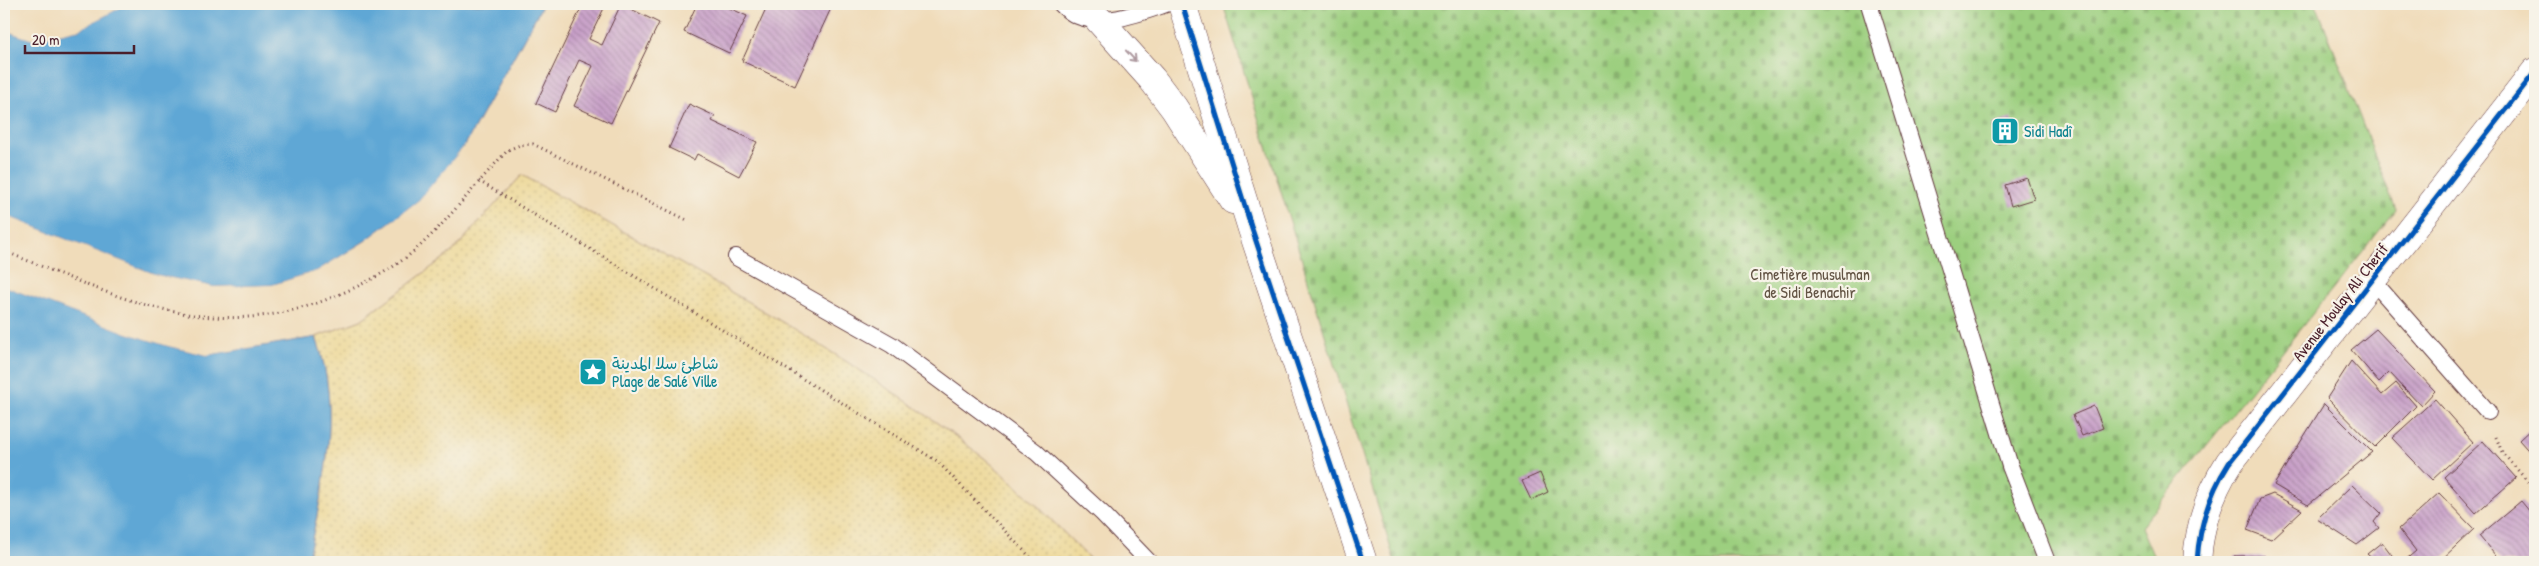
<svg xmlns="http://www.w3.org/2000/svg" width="2539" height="566" viewBox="0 0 2539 566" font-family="'Patrick Hand','Playpen Sans Arabic',sans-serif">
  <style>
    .sand { fill: url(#sand-dots); stroke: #9c7c64 }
    .cemetery { fill: url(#cemetery-stones); stroke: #737755 }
    .water { fill: #5ea7d5; stroke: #546380 }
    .pier { fill: #f0dcba }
    .building { fill: url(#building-back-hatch) }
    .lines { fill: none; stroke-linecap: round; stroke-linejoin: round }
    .lane-casing { stroke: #633b40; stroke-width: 18 }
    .secondary-casing { stroke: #633b40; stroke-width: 29 }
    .path { stroke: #633b40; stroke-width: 3; stroke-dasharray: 1 4; stroke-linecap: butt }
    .lane { stroke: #fff; stroke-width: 16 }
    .secondary { stroke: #fff; stroke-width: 28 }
    .cycleway-casing { stroke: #f7f3e8; stroke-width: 8 }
    .cycleway { stroke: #0057b8; stroke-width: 5 }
    .oneway { stroke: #ae9aa0 }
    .labels { text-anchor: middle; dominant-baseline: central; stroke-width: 4.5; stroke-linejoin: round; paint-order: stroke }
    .culture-label { font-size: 16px; fill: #0d838f; stroke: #f7f3e8; text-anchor: start }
    .park-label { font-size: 16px; fill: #635444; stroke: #f7f3e8 }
    .street-label { font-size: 16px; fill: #4a1f2b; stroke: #f7f3e8 }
  </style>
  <defs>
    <pattern id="sand-dots" width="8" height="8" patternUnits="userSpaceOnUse" patternTransform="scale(1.25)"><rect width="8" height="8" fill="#eeda9e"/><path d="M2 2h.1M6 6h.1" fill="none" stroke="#cebb88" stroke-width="1.8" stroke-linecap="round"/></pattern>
    <pattern id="cemetery-stones" width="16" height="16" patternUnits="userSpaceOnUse" patternTransform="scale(1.25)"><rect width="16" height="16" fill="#9ccf7f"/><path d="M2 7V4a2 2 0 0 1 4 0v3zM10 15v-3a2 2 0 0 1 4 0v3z" fill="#88b16e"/></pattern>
    <pattern id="building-back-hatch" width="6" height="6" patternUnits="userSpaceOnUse" patternTransform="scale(1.25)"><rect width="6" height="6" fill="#c79fc8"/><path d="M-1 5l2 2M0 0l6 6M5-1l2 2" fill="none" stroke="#a481a3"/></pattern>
  </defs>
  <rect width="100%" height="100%" fill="#f7f3e8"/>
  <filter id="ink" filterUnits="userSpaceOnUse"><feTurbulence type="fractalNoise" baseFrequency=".02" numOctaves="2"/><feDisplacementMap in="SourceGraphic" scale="10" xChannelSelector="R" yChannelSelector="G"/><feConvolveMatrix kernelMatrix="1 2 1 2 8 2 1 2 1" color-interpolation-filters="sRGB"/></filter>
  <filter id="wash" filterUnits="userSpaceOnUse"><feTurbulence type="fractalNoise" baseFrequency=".0096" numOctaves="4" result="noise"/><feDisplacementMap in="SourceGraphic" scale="20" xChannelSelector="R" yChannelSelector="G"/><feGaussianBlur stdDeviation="1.12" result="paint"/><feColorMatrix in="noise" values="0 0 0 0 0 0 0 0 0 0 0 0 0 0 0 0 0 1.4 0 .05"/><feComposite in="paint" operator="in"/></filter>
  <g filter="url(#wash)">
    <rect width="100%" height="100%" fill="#f0dcba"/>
    <path class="sand" d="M 522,175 C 678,263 842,347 984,458 C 1023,489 1058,527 1093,562 L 307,562 C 323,487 343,412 316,337 L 361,320 L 452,252 Z"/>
    <path class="cemetery" d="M 1223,4 L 2316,4 L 2396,210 L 2141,527 L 2156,562 L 1395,562 Z"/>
    <g class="water">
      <path d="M 127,4 L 543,4 L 465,145 L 419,200 L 365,241 L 317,271 L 272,285 L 214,287 L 157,275 L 4,215 L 4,30 L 33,40 L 80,29 Z"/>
      <path d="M 4,286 L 127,333 L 168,346 L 207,355 L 316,337 C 343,412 323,487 307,562 L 4,562 Z"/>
    </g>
    <g class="pier">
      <path d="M 123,4 L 127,4 L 80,29 L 33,40 L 4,30 L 4,27 L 33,37 L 79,26 Z"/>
      <path d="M 465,145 L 467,146 L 421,201 L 367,243 L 318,273 L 272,287 L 214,289 L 157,278 L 4,217 L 4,215 L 157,275 L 214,287 L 272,285 L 317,271 L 366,241 L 419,200 Z"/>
      <path d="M 4,283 L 127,331 L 168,344 L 208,352 L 316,335 L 318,336 L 207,355 L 168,346 L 127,333 L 4,286 Z"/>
    </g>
    <g id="blocks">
      <g class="building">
        <path d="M 583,4 L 606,4 L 589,39 L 602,45 L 621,4 L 659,23 L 611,123 L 574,106 L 593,66 L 579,60 L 555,112 L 536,103 Z"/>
        <path d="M 697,4 L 721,4 L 747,16 L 729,53 L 684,32 Z"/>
        <path d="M 768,4 L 833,4 L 795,86 L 742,61 Z"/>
        <path d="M 689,104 L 715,116 L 712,121 L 757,142 L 739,176 L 697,154 L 694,160 L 669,148 Z"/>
        <path d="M 2012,118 L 2017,138 L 1998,144 L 1992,124 Z"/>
        <path d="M 2027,178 L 2034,199 L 2011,206 L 2005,185 Z"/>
        <path d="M 2376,329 L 2435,391 L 2421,406 L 2389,372 L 2379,382 L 2351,350 Z"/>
        <path d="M 2351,361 L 2382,395 L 2396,383 L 2416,406 L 2375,447 L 2327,398 Z"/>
        <path d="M 2435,399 L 2473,442 L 2432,480 L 2392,438 Z"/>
        <path d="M 2324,404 L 2372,452 L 2308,505 L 2274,485 Z"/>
        <path d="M 2094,406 L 2103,428 L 2082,436 L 2073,415 Z"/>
        <path d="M 2535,425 L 2535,458 L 2519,440 Z"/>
        <path d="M 2483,441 L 2516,478 L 2476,513 L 2444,477 Z"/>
        <path d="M 1540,473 L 1548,492 L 1531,500 L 1522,481 Z"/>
        <path d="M 2352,485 L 2381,513 L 2374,522 L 2379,528 L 2357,545 L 2317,519 Z"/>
        <path d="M 2439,493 L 2474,529 L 2439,562 L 2403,562 L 2416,551 L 2399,529 Z"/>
        <path d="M 2273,494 L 2302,510 L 2271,539 L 2247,530 L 2260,499 Z"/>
        <path d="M 2521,501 L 2535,518 L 2535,558 L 2531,562 L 2501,562 L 2479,536 Z"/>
        <path d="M 2382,542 L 2397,562 L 2376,562 L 2367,554 Z"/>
        <path d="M 2234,556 L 2265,556 L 2267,562 L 2234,562 Z"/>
      </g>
    </g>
  </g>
  <g filter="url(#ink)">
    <use href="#blocks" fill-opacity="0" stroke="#633b40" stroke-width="1"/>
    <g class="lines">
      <defs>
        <g id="lane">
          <path d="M 1061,4 C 1088,34 1134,15 1166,4"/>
          <path d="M 1869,4 L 2010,466 L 2047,562"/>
          <path d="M 736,257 L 892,345 L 1036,452 L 1103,514 L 1149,562"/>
          <path d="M 2373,281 L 2488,412"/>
        </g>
        <g id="secondary">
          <path d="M 1182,4 L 1252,229 L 1363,562"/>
          <path d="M 1099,20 L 1152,79 L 1174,108 L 1233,200"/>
          <path d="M 2197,562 C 2199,525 2209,494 2229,463 L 2535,72"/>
        </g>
      </defs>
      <use href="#lane" class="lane-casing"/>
      <use href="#secondary" class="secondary-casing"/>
      <g class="path">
        <path d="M 479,181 L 937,461 L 1035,562"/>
        <path d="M 4,251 C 116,296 211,347 333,297 C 365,284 396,268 421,245 C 452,216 478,181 508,150 L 520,145 L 533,144 L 689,221"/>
        <path d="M 2496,437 L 2502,452 L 2535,490"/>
      </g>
      <use href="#lane" class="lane"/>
      <use href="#secondary" class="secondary"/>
      <defs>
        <g id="cycleway">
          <path d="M 1182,4 L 1252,229 L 1363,562"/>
          <path d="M 2197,562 C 2199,525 2209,494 2229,463 L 2535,72"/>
        </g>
      </defs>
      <use href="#cycleway" class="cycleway-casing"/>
      <use href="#cycleway" class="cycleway"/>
    </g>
    <defs><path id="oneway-shaft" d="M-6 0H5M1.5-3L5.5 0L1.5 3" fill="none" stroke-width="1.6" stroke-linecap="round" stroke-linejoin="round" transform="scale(1.25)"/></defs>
    <use class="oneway" href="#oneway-shaft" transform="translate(1131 56) rotate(47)"/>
  </g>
  <defs>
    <symbol id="building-square" viewBox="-11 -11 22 22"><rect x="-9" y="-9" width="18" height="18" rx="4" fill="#0f9aa8" stroke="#f7f3e8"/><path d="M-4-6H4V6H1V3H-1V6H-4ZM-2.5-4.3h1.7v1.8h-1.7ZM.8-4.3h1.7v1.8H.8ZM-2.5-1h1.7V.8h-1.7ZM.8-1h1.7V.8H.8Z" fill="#fff"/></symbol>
    <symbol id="sight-square" viewBox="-11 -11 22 22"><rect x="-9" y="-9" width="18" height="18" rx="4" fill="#0f9aa8" stroke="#f7f3e8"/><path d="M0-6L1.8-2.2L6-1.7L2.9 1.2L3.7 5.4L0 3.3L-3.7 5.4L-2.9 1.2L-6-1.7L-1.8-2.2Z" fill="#fff"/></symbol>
  </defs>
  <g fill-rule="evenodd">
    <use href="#building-square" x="1989" y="115" width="32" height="32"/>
    <use href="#sight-square" x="577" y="356" width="32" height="32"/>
  </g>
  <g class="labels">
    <g class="culture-label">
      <text x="2024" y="131">Sidi Hadî</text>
      <text x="612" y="363">شاطئ سلا المدينة<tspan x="612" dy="18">Plage de Salé Ville</tspan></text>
    </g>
    <g class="park-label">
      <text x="1810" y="274">Cimetière musulman<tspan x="1810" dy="18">de Sidi Benachir</tspan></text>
    </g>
    <g class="street-label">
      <text transform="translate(2340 302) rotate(-52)">Avenue Moulay Ali Cherif</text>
    </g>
  </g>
  <rect width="2539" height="566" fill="none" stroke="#f7f3e8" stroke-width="20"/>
  <path d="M25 45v8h109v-8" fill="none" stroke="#4a1f2b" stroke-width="2.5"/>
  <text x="32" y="45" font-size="15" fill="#4a1f2b" stroke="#f7f3e8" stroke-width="4" paint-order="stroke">20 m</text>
</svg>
